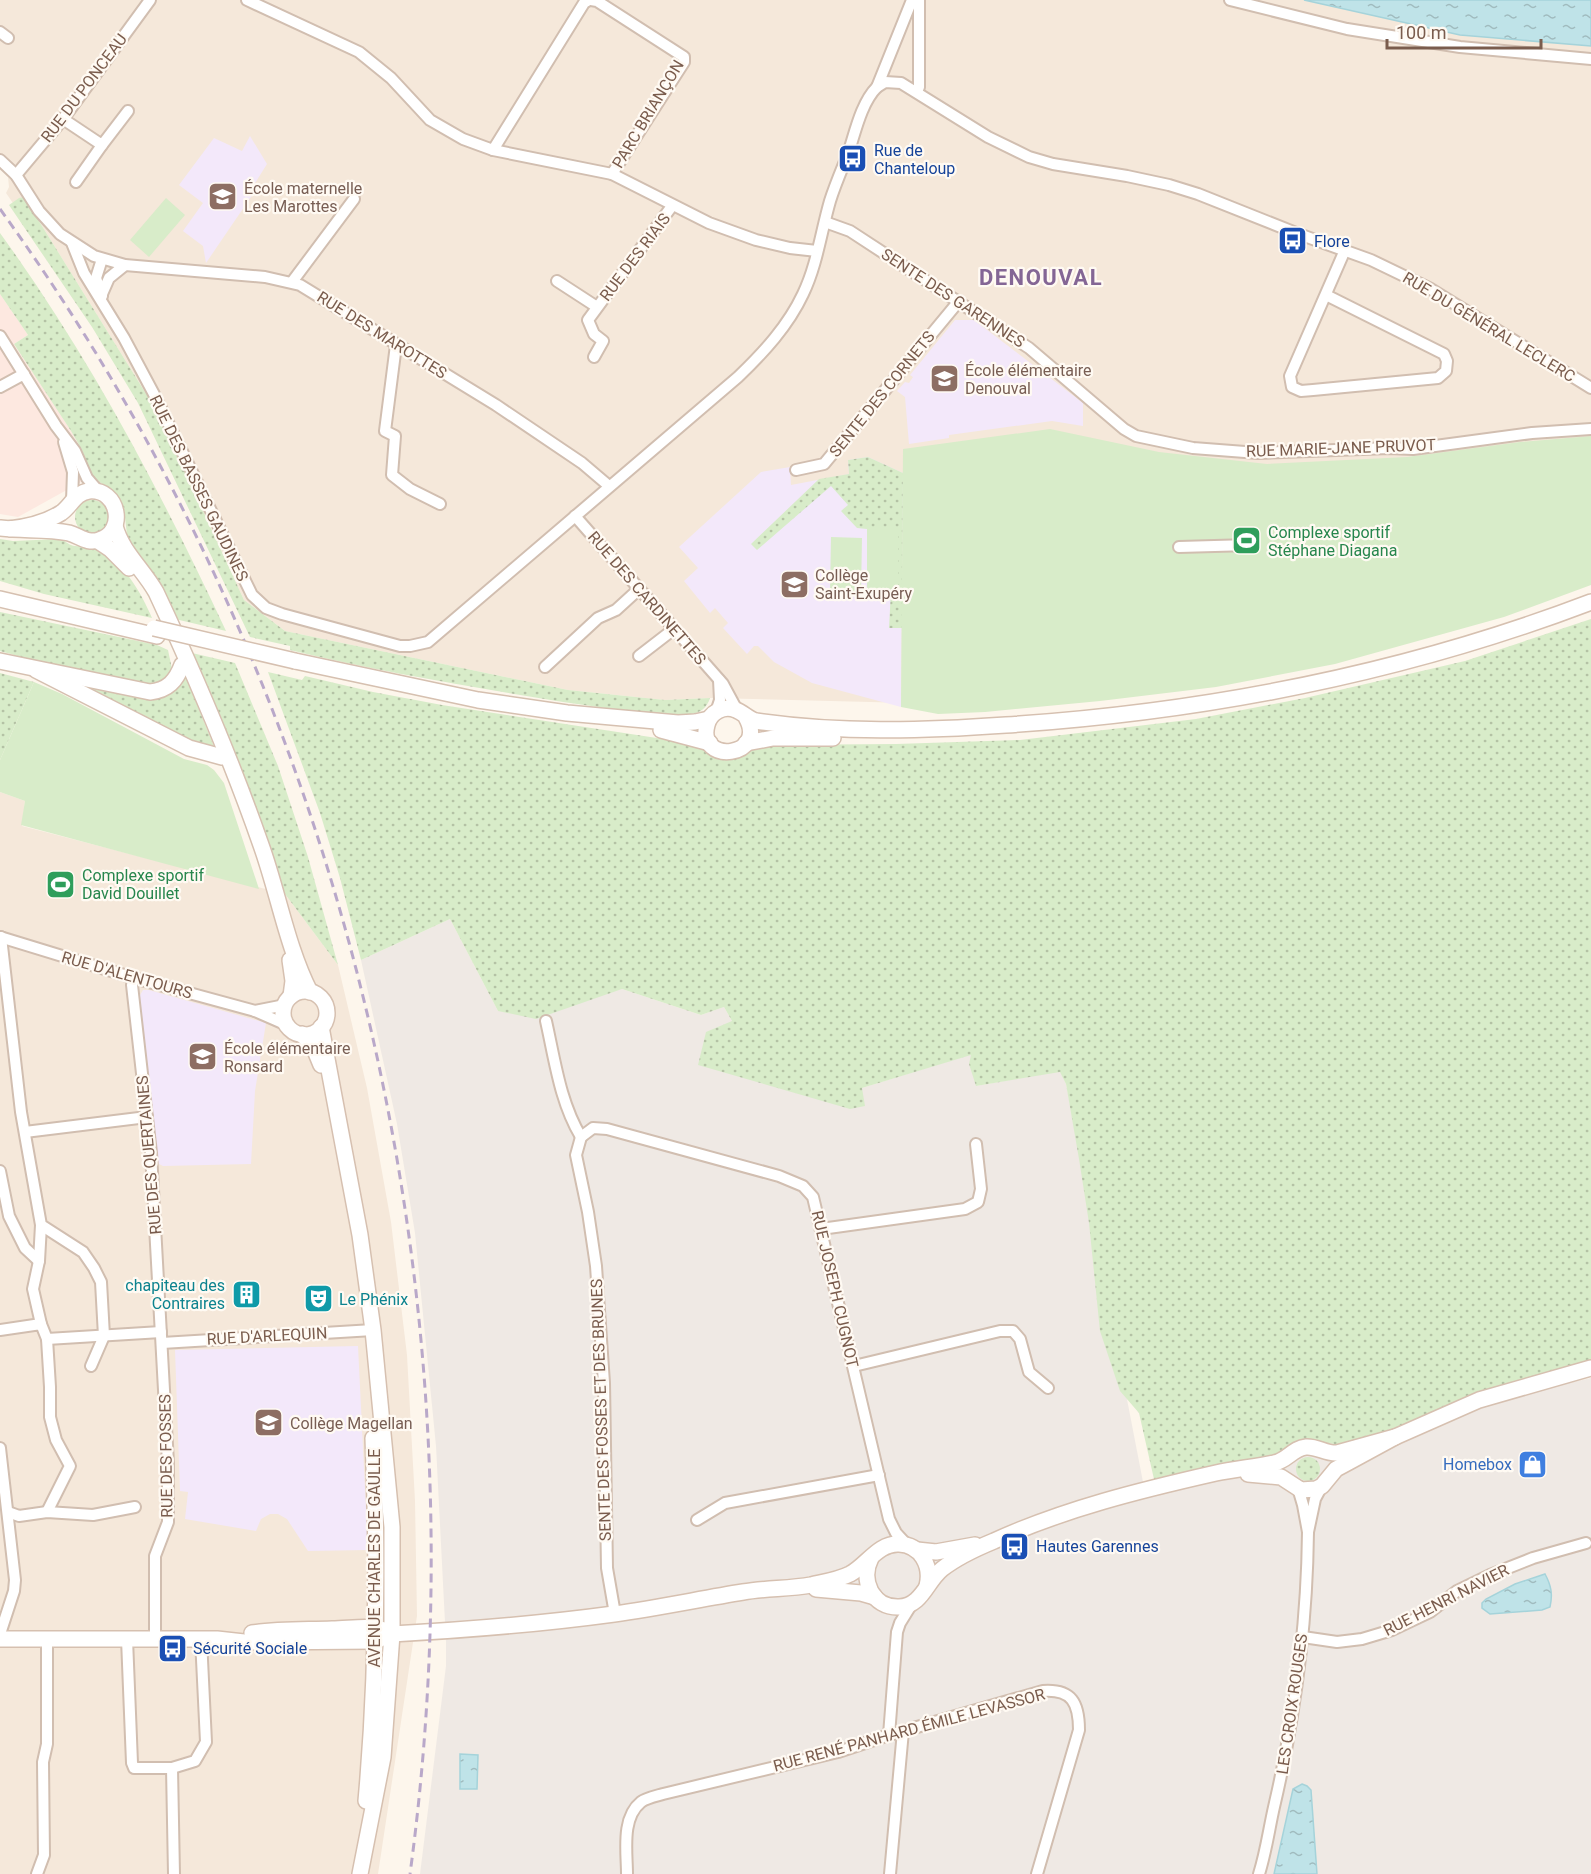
<svg xmlns="http://www.w3.org/2000/svg" width="1591" height="1874" viewBox="0 0 1591 1874" font-family="Roboto,sans-serif">
  <style>
    .residential { fill: #f5e8da }
    .commercial { fill: #fde8e0 }
    .industrial { fill: #efe9e4 }
    .education { fill: #f3e8fa }
    .grass { fill: url(#grass-dots) }
    .green { fill: #d8ecc9 }
    .water { fill: url(#water-ripples); stroke: #a5d3da; stroke-width: 1.5 }
    .lines { fill: none; stroke-linecap: round; stroke-linejoin: round }
    .street-casing { stroke: #d1beb0; stroke-width: 14 }
    .secondary-casing { stroke: #d6c0b0; stroke-width: 18 }
    .street { stroke: #fff; stroke-width: 10 }
    .secondary { stroke: #fff; stroke-width: 15 }
    .rail { stroke: #b9a8c9; stroke-width: 3; stroke-dasharray: 9 6; stroke-linecap: butt }
    .secondary-bridge-casing { stroke: #d6c0b0; stroke-width: 18; stroke-linecap: butt }
    .secondary-bridge { stroke: #fff; stroke-width: 15 }
    .labels { text-anchor: middle; dominant-baseline: central; stroke-width: 4.5; stroke-linejoin: round; paint-order: stroke }
    .street-label { font-size: 16px; fill: #7a5c4d; stroke: #fffaf3 }
    .transit-label { font-size: 16px; fill: #164399; stroke: #fffaf3; text-anchor: start }
    .education-label { font-size: 16px; fill: #785e54; stroke: #fffaf3; text-anchor: start }
    .leisure-label { font-size: 16px; fill: #27864d; stroke: #fffaf3; text-anchor: start }
    .culture-label { font-size: 16px; fill: #0d838f; stroke: #fffaf3; text-anchor: end }
    .shop-label { font-size: 16px; fill: #366cbe; stroke: #fffaf3; text-anchor: end }
    .district-label { font-size: 22px; font-weight: bold; letter-spacing: 1.5px; fill: #846695; stroke: #fffaf3 }
  </style>
  <defs>
    <pattern id="grass-dots" width="8" height="8" patternUnits="userSpaceOnUse" patternTransform="scale(1.5)"><rect width="8" height="8" fill="#d8ecc9"/><path d="M2 2h.1M6 6h.1" fill="none" stroke="#b4c2a5" stroke-width="1.8" stroke-linecap="round"/></pattern>
    <pattern id="water-ripples" width="26" height="14" patternUnits="userSpaceOnUse" patternTransform="scale(1.5)"><rect width="26" height="14" fill="#bfe3e8"/><path d="M2 4q2-2 4 0t4 0M15 11q2-2 4 0t4 0" fill="none" stroke="#a0bbbe"/></pattern>
  </defs>
  <rect width="100%" height="100%" fill="#fdf6ec"/>
  <g class="residential">
    <path d="M 0,0 L 1304,0 L 1460,35 L 1591,46 L 1591,580 L 988,705 L 710,698 L 665,700 L 568,690 L 285,631 L 244,600 L 158,413 L 32,210 L 15,206 L 6,193 L 9,187 L 8,177 L 0,167 Z"/>
    <path d="M 0,792 L 25,801 L 22,826 L 285,894 L 338,965 L 367,1088 L 391,1222 L 407,1355 L 415,1501 L 417,1616 L 378,1874 L 0,1874 Z"/>
  </g>
  <path class="commercial" d="M 0,294 L 28,335 L 14,344 L 71,431 L 82,450 L 92,476 L 18,517 L 0,514 Z"/>
  <path class="industrial" d="M 450,919 L 498,1011 L 622,989 L 701,1015 L 724,1007 L 732,1021 L 862,1088 L 972,1054 L 976,1086 L 1060,1071 L 1066,1084 L 1143,1482 L 1591,1378 L 1591,1874 L 420,1874 L 446,1666 L 446,1642 L 436,1446 L 415,1233 L 397,1124 L 361,960 Z"/>
  <g class="education">
    <path d="M 250,136 L 267,164 L 252,188 L 255,191 L 206,263 L 203,246 L 183,231 L 203,203 L 179,185 L 214,138 L 242,151 Z"/>
    <path d="M 955,320 L 974,320 L 1083,403 L 1083,426 L 1052,421 L 949,435 L 949,438 L 909,444 L 905,397 L 897,391 L 905,382 L 909,383 L 913,377 L 910,375 Z"/>
    <path d="M 868,457 L 903,473 L 901,707 L 812,683 L 774,662 L 758,646 L 754,646 L 747,654 L 723,628 L 728,623 L 715,608 L 710,613 L 684,581 L 698,568 L 679,547 L 761,472 L 790,467 L 791,485 L 849,474 L 848,460 Z"/>
    <path d="M 143,990 L 149,990 L 266,1023 L 255,1091 L 251,1164 L 163,1166 L 159,1164 L 156,1158 L 139,997 Z"/>
    <path d="M 358,1346 L 368,1550 L 308,1551 L 287,1519 L 278,1514 L 270,1514 L 261,1519 L 256,1531 L 185,1519 L 188,1492 L 180,1491 L 175,1350 Z"/>
  </g>
  <g class="grass">
    <path d="M 24,197 L 158,413 L 244,600 L 285,631 L 568,690 L 665,700 L 710,698 C 707,708 700,713 690,714 C 674,717 656,713 640,712 C 615,709 589,706 563,702 C 472,687 381,672 290,650 L 290,646 L 250,637 L 138,403 L 92,327 L 9,205 L 19,198 Z"/>
    <path d="M 0,233 C 90,357 161,492 226,631 L 175,619 L 127,535 L 124,509 L 119,497 L 92,476 L 82,450 L 71,431 L 14,344 L 28,335 L 0,294 Z"/>
    <path d="M 868,457 L 903,473 L 902,628 L 889,628 L 891,590 L 897,590 L 867,529 L 857,528 L 841,511 L 848,505 L 831,486 L 757,550 L 751,544 L 819,479 L 849,474 L 848,460 Z"/>
    <circle cx="92" cy="517" r="17"/>
    <path d="M 0,539 L 13,541 L 59,539 C 65,540 66,543 71,545 C 78,548 90,544 98,549 C 124,563 141,592 152,618 L 44,594 L 0,581 Z"/>
    <path d="M 0,612 L 157,645 L 168,650 L 172,669 C 169,677 164,683 156,685 C 139,691 25,658 0,651 Z"/>
    <path d="M 1591,619 L 1591,1368 L 1479,1400 L 1342,1445 L 1304,1440 L 1272,1456 L 1221,1465 L 1156,1488 L 1139,1413 L 1120,1391 L 1100,1331 L 1089,1223 L 1079,1159 L 1066,1084 L 1060,1072 L 976,1086 L 969,1064 L 971,1055 L 862,1088 L 865,1106 L 850,1109 L 698,1065 L 706,1032 L 732,1021 L 724,1007 L 701,1015 L 622,989 L 536,1019 L 498,1011 L 450,919 L 361,960 L 340,878 L 320,813 L 268,672 L 302,680 L 305,676 L 373,692 L 442,705 L 696,744 L 719,756 L 738,757 L 764,745 L 896,744 L 1020,740 L 1196,719 L 1305,698 L 1465,661 Z"/>
    <path d="M 192,653 L 235,663 L 278,766 L 308,857 L 338,965 L 285,894 L 230,743 Z"/>
    <path d="M 184,672 L 215,749 L 202,748 L 76,682 L 146,698 C 168,699 171,688 184,672 Z"/>
    <path d="M 0,673 L 34,682 L 0,760 Z"/>
    <circle cx="1308" cy="1469" r="12"/>
  </g>
  <g class="green">
    <path d="M 166,198 L 185,215 L 149,257 L 130,240 Z"/>
    <path d="M 1050,429 L 1159,452 L 1267,464 L 1407,457 L 1520,442 L 1591,436 L 1591,585 L 1504,617 L 1335,664 L 1216,687 L 1100,701 L 985,712 L 938,714 L 901,707 L 903,449 Z"/>
    <path d="M 867,529 L 898,529 L 898,590 L 867,589 Z"/>
    <path d="M 831,537 L 862,538 L 861,594 L 830,593 Z"/>
    <path d="M 34,682 L 62,694 L 184,759 L 207,765 L 214,770 L 224,783 L 259,889 L 21,825 L 25,801 L 0,792 L 0,760 Z"/>
  </g>
  <g class="water">
    <path d="M 1304,0 L 1591,0 L 1591,46 L 1460,35 Z"/>
    <path d="M 1545,1574 C 1551,1585 1553,1594 1550,1607 L 1542,1610 L 1490,1614 L 1482,1608 L 1482,1603 L 1486,1599 L 1515,1584 Z"/>
    <path d="M 460,1754 L 478,1755 L 477,1789 L 460,1789 Z"/>
    <path d="M 1302,1784 L 1307,1786 L 1311,1790 L 1317,1874 L 1274,1874 L 1293,1789 Z"/>
  </g>
  <g class="lines">
    <defs>
      <g id="street">
        <path d="M 247,0 L 359,52 L 391,78 L 430,120 L 463,139 L 493,150 L 612,174 L 709,223 L 756,240 L 790,248 L 817,251"/>
        <path d="M 591,0 L 597,1 L 684,57 L 684,62 L 612,174"/>
        <path d="M 1230,0 L 1347,29 L 1460,47 L 1591,59"/>
        <path d="M 0,32 L 8,38"/>
        <path d="M 877,87 L 885,82 L 901,83 L 988,137 L 1029,157 L 1053,164 L 1127,176 L 1169,185 L 1198,194 L 1296,233 L 1371,260 L 1429,288 L 1591,388"/>
        <path d="M 917,92 L 919,87 L 919,0"/>
        <path d="M 63,119 L 102,145 L 128,111"/>
        <path d="M 493,150 L 584,3 L 589,0"/>
        <path d="M 0,160 L 16,175 L 39,211 L 60,234 L 94,256 L 125,265 L 265,277 L 300,285 L 496,405 L 582,463 L 609,486"/>
        <path d="M 16,175 L 63,119 L 150,0"/>
        <path d="M 76,182 L 102,145"/>
        <path d="M 825,222 L 850,231 L 1029,348 L 1124,429 L 1136,436 L 1193,448 L 1258,453 L 1389,448 L 1413,449 L 1532,433 L 1591,429"/>
        <path d="M 72,243 L 84,273 L 124,338 L 156,398 L 252,595 L 266,608 L 282,614 L 400,646 L 410,646 L 428,642 L 738,377 C 764,352 788,326 803,294 C 817,265 821,232 830,201 C 835,185 842,169 848,154 C 855,133 861,103 877,87 L 912,0"/>
        <path d="M 557,281 L 597,307"/>
        <path d="M 292,282 L 354,199"/>
        <path d="M 102,294 L 109,278 L 125,265"/>
        <path d="M 1326,295 L 1444,354 L 1447,361 L 1446,371 L 1438,378 L 1313,390 L 1301,391 L 1292,387 L 1290,376 L 1345,250"/>
        <path d="M 102,296 L 96,278 L 102,259"/>
        <path d="M 0,336 L 56,426 L 75,451 L 87,478 L 99,492"/>
        <path d="M 396,345 L 385,431 L 395,436 L 392,475 L 410,489 L 440,504"/>
        <path d="M 594,357 L 603,341 L 594,334 L 588,320 L 672,206"/>
        <path d="M 0,387 L 24,374"/>
        <path d="M 64,442 L 73,472 L 72,501"/>
        <path d="M 796,470 L 824,464 L 959,301"/>
        <path d="M 575,516 L 723,684 L 737,710"/>
        <path d="M 1179,547 L 1250,545"/>
        <path d="M 639,656 L 674,629"/>
        <path d="M 545,667 L 598,618 L 616,610 L 639,589"/>
        <path d="M 716,712 L 720,700 L 719,680"/>
        <path d="M 0,937 L 134,978 L 255,1011 L 287,1025"/>
        <path d="M 1,937 L 21,1112 L 41,1225 L 83,1252 L 94,1268 L 101,1282 L 104,1336 L 91,1366"/>
        <path d="M 134,978 L 132,985 L 151,1153 L 168,1463 L 168,1522 L 155,1556 L 155,1639"/>
        <path d="M 255,1011 L 285,1005"/>
        <path d="M 546,1021 C 555,1061 560,1102 581,1137"/>
        <path d="M 25,1132 L 147,1117"/>
        <path d="M 581,1137 L 593,1128 L 607,1129 L 779,1176 L 803,1186 L 813,1197 L 889,1519 L 896,1533 L 907,1545"/>
        <path d="M 581,1137 L 576,1155 L 588,1212 L 596,1266 L 604,1383 L 607,1568 L 615,1614"/>
        <path d="M 0,1171 L 9,1216 L 25,1248 L 39,1261"/>
        <path d="M 41,1225 L 39,1261 L 33,1289 L 41,1324"/>
        <path d="M 821,1229 L 965,1209 L 978,1202 L 981,1189 L 976,1144"/>
        <path d="M 0,1330 L 41,1324 L 47,1339 L 161,1332"/>
        <path d="M 47,1339 L 50,1387 L 50,1417 L 56,1440 L 70,1466 L 47,1512"/>
        <path d="M 162,1343 L 373,1330"/>
        <path d="M 854,1366 L 1000,1331 L 1013,1331 L 1020,1339 L 1029,1372 L 1048,1388"/>
        <path d="M 0,1448 L 15,1580 L 14,1591 L 0,1634"/>
        <path d="M 1298,1488 L 1303,1505 L 1308,1532 L 1315,1499 L 1322,1486"/>
        <path d="M 8,1512 L 19,1516 L 47,1512 L 93,1515 L 135,1507"/>
        <path d="M 697,1520 L 725,1503 L 879,1475"/>
        <path d="M 1303,1637 L 1337,1642 L 1362,1639 L 1392,1630 L 1430,1612 L 1457,1591 L 1490,1575 L 1533,1558 L 1586,1543"/>
        <path d="M 127,1639 L 132,1763 L 134,1768 L 172,1768 L 195,1761 L 206,1742 L 201,1639"/>
        <path d="M 889,1735 L 897,1632 L 900,1623 L 913,1602"/>
        <path d="M 172,1768 L 174,1874"/>
        <path d="M 37,1874 L 44,1855 L 43,1762 L 47,1744 L 47,1639"/>
        <path d="M 627,1874 C 627,1852 621,1818 641,1802 C 646,1798 656,1796 663,1794 L 838,1752 L 889,1735 L 1043,1691 C 1072,1689 1079,1703 1079,1730 L 1037,1874"/>
        <path d="M 890,1874 L 903,1731"/>
        <path d="M 1259,1874 C 1266,1852 1269,1829 1274,1807 C 1295,1717 1307,1625 1308,1532"/>
      </g>
      <g id="secondary">
        <path d="M 115,526 C 122,552 143,569 156,592 C 195,675 231,759 261,845 C 278,892 287,947 310,992"/>
        <path d="M 0,528 C 22,531 47,528 69,533 C 80,536 87,544 99,540 C 127,532 119,488 89,491 C 75,493 71,506 61,513 C 45,523 27,527 9,529"/>
        <path d="M 98,541 L 110,549 L 129,568"/>
        <path d="M 0,599 L 157,636"/>
        <path d="M 0,661 L 150,692 C 168,690 176,681 182,665"/>
        <path d="M 295,661 L 478,700 L 567,713 L 678,723 L 695,722 L 709,719"/>
        <path d="M 36,670 L 189,748 L 222,757"/>
        <path d="M 746,717 C 769,758 696,765 707,725 C 710,712 724,705 736,710 C 744,713 748,719 756,721 C 839,733 922,731 1006,725 C 1204,712 1405,673 1591,602"/>
        <path d="M 661,730 L 710,743"/>
        <path d="M 746,743 L 773,738 L 833,738"/>
        <path d="M 290,960 L 293,981 L 291,996"/>
        <circle cx="305" cy="1013" r="22"/>
        <path d="M 321,1027 L 360,1235 L 373,1330 L 392,1527 L 392,1634 L 383,1757 L 360,1874"/>
        <path d="M 302,1034 L 314,1048 L 321,1065"/>
        <path d="M 1248,1474 L 1281,1477 L 1301,1490 L 1316,1489 L 1322,1486 L 1336,1469 L 1349,1462 L 1395,1437 L 1479,1400 L 1591,1368"/>
        <path d="M 917,1550 L 936,1552 L 975,1545"/>
        <path d="M 871,1558 C 860,1580 872,1608 899,1607 C 922,1606 926,1582 942,1569 C 956,1558 977,1548 994,1541 C 1064,1509 1141,1490 1216,1473 C 1235,1469 1255,1467 1274,1463 C 1287,1461 1293,1448 1306,1447 C 1317,1446 1326,1454 1337,1453 L 1395,1437"/>
        <path d="M 816,1589 L 861,1593 L 875,1597"/>
        <path d="M 252,1633 C 279,1629 305,1630 332,1629 C 349,1629 368,1625 384,1630"/>
        <path d="M 0,1639 L 217,1639 L 244,1642 L 375,1641 L 392,1634 C 466,1630 540,1624 614,1614 C 657,1608 700,1599 743,1592 C 766,1588 789,1589 811,1585 C 824,1582 838,1580 850,1574 C 867,1565 878,1543 899,1544 C 921,1545 932,1566 927,1586"/>
        <path d="M 366,1801 C 377,1680 378,1559 373,1438"/>
      </g>
    </defs>
    <use href="#street" class="street-casing"/>
    <use href="#secondary" class="secondary-casing"/>
    <use href="#street" class="street"/>
    <use href="#secondary" class="secondary"/>
    <path class="rail" d="M 0,209 C 346,687 489,1291 410,1874"/>
    <defs>
      <path id="secondary-bridge" d="M 154,628 L 295,661"/>
    </defs>
    <use href="#secondary-bridge" class="secondary-bridge-casing"/>
    <use href="#secondary-bridge" class="secondary-bridge"/>
  </g>
  <defs>
    <symbol id="bus-square" viewBox="-11 -11 22 22"><rect x="-9" y="-9" width="18" height="18" rx="4" fill="#1a4fb4" stroke="#fffaf3"/><path d="M-5-6H5V4H4V6H2V4H-2V6H-4V4H-5ZM-3.5-4V0h7V-4ZM-3.5 1.2v1.5H-2V1.2ZM2 1.2v1.5H3.5V1.2Z" fill="#fff"/></symbol>
    <symbol id="school-square" viewBox="-11 -11 22 22"><rect x="-9" y="-9" width="18" height="18" rx="4" fill="#8d6e63" stroke="#fffaf3"/><path d="M0-5L7-2L0 1L-7-2ZM-4 1L0 2.5L4 1V4Q0 6-4 4Z" fill="#fff"/></symbol>
    <symbol id="stadium-square" viewBox="-11 -11 22 22"><rect x="-9" y="-9" width="18" height="18" rx="4" fill="#2e9e5b" stroke="#fffaf3"/><path d="M0-5a6.5 5 0 1 0 0 10a6.5 5 0 1 0 0-10ZM-3.5-1.8h7v3.6h-7Z" fill="#fff"/></symbol>
    <symbol id="building-square" viewBox="-11 -11 22 22"><rect x="-9" y="-9" width="18" height="18" rx="4" fill="#0f9aa8" stroke="#fffaf3"/><path d="M-4-6H4V6H1V3H-1V6H-4ZM-2.5-4.3h1.7v1.8h-1.7ZM.8-4.3h1.7v1.8H.8ZM-2.5-1h1.7V.8h-1.7ZM.8-1h1.7V.8H.8Z" fill="#fff"/></symbol>
    <symbol id="theatre-square" viewBox="-11 -11 22 22"><rect x="-9" y="-9" width="18" height="18" rx="4" fill="#0f9aa8" stroke="#fffaf3"/><path d="M-5-5.5Q0-4 5-5.5V0Q5 5 0 6Q-5 5-5 0ZM-3.3-2.5H-1v1.5H-3.3ZM1-2.5H3.3v1.5H1ZM-2.8 1Q0 5.5 2.8 1Z" fill="#fff"/></symbol>
    <symbol id="shop-square" viewBox="-11 -11 22 22"><rect x="-9" y="-9" width="18" height="18" rx="4" fill="#3f7fe0" stroke="#fffaf3"/><path d="M-5-2.5h2.3a2.7 3.5 0 0 1 5.4 0H5L5.5 6h-11ZM-1.5-2.5h3a1.5 2.3 0 0 0-3 0Z" fill="#fff"/></symbol>
  </defs>
  <g fill-rule="evenodd">
    <use href="#bus-square" x="836" y="142" width="33" height="33"/>
    <use href="#school-square" x="206" y="180" width="33" height="33"/>
    <use href="#bus-square" x="1276" y="224" width="33" height="33"/>
    <use href="#school-square" x="928" y="362" width="33" height="33"/>
    <use href="#stadium-square" x="1230" y="524" width="33" height="33"/>
    <use href="#school-square" x="778" y="568" width="33" height="33"/>
    <use href="#stadium-square" x="44" y="868" width="33" height="33"/>
    <use href="#school-square" x="186" y="1040" width="33" height="33"/>
    <use href="#building-square" x="230" y="1278" width="33" height="33"/>
    <use href="#theatre-square" x="302" y="1282" width="33" height="33"/>
    <use href="#school-square" x="252" y="1406" width="33" height="33"/>
    <use href="#shop-square" x="1516" y="1448" width="33" height="33"/>
    <use href="#bus-square" x="998" y="1530" width="33" height="33"/>
    <use href="#bus-square" x="156" y="1632" width="33" height="33"/>
  </g>
  <g class="labels">
    <g class="street-label">
      <text transform="translate(84 88) rotate(-53)">RUE DU PONCEAU</text>
      <text transform="translate(648 114) rotate(-59)">PARC BRIANÇON</text>
      <text transform="translate(635 257) rotate(-53)">RUE DES RIAIS</text>
      <text transform="translate(953 298) rotate(33)">SENTE DES GARENNES</text>
      <text transform="translate(1489 327) rotate(31)">RUE DU GÉNÉRAL LECLERC</text>
      <text transform="translate(382 335) rotate(32)">RUE DES MAROTTES</text>
      <text transform="translate(882 394) rotate(-51)">SENTE DES CORNETS</text>
      <text transform="translate(1341 448) rotate(-2)">RUE MARIE-JANE PRUVOT</text>
      <text transform="translate(199 488) rotate(64)">RUE DES BASSES GAUDINES</text>
      <text transform="translate(647 598) rotate(49)">RUE DES CARDINETTES</text>
      <text transform="translate(127 975) rotate(16)">RUE D'ALENTOURS</text>
      <text transform="translate(149 1155) rotate(-95)">RUE DES QUERTAINES</text>
      <text transform="translate(835 1289) rotate(77)">RUE JOSEPH CUGNOT</text>
      <text transform="translate(267 1336) rotate(-3)">RUE D'ARLEQUIN</text>
      <text transform="translate(601 1410) rotate(-92)">SENTE DES FOSSES ET DES BRUNES</text>
      <text transform="translate(166 1456) rotate(-91)">RUE DES FOSSES</text>
      <text transform="translate(374 1558) rotate(-90)">AVENUE CHARLES DE GAULLE</text>
      <text transform="translate(1446 1600) rotate(-27)">RUE HENRI NAVIER</text>
      <text transform="translate(1292 1704) rotate(-82)">LES CROIX ROUGES</text>
      <text transform="translate(909 1730) rotate(-15)">RUE RENÉ PANHARD ÉMILE LEVASSOR</text>
    </g>
    <g class="transit-label">
      <text x="874" y="150">Rue de<tspan x="874" dy="18">Chanteloup</tspan></text>
      <text x="1314" y="241">Flore</text>
      <text x="1036" y="1546">Hautes Garennes</text>
      <text x="193" y="1648">Sécurité Sociale</text>
    </g>
    <g class="education-label">
      <text x="244" y="188">École maternelle<tspan x="244" dy="18">Les Marottes</tspan></text>
      <text x="965" y="370">École élémentaire<tspan x="965" dy="18">Denouval</tspan></text>
      <text x="815" y="575">Collège<tspan x="815" dy="18">Saint-Exupéry</tspan></text>
      <text x="224" y="1048">École élémentaire<tspan x="224" dy="18">Ronsard</tspan></text>
      <text x="290" y="1423">Collège Magellan</text>
    </g>
    <g class="leisure-label">
      <text x="1268" y="532">Complexe sportif<tspan x="1268" dy="18">Stéphane Diagana</tspan></text>
      <text x="82" y="875">Complexe sportif<tspan x="82" dy="18">David Douillet</tspan></text>
    </g>
    <g class="culture-label">
      <text x="225" y="1285">chapiteau des<tspan x="225" dy="18">Contraires</tspan></text>
      <text x="339" y="1299" text-anchor="start">Le Phénix</text>
    </g>
    <g class="shop-label">
      <text x="1512" y="1464">Homebox</text>
    </g>
    <g class="district-label">
      <text x="1041" y="277">DENOUVAL</text>
    </g>
  </g>
  <path d="M1387 39v9h154v-9" fill="none" stroke="#7a5c4d" stroke-width="3"/>
  <text x="1396" y="39" font-size="18" fill="#7a5c4d" stroke="#fffaf3" stroke-width="4.5" paint-order="stroke">100 m</text>
</svg>
